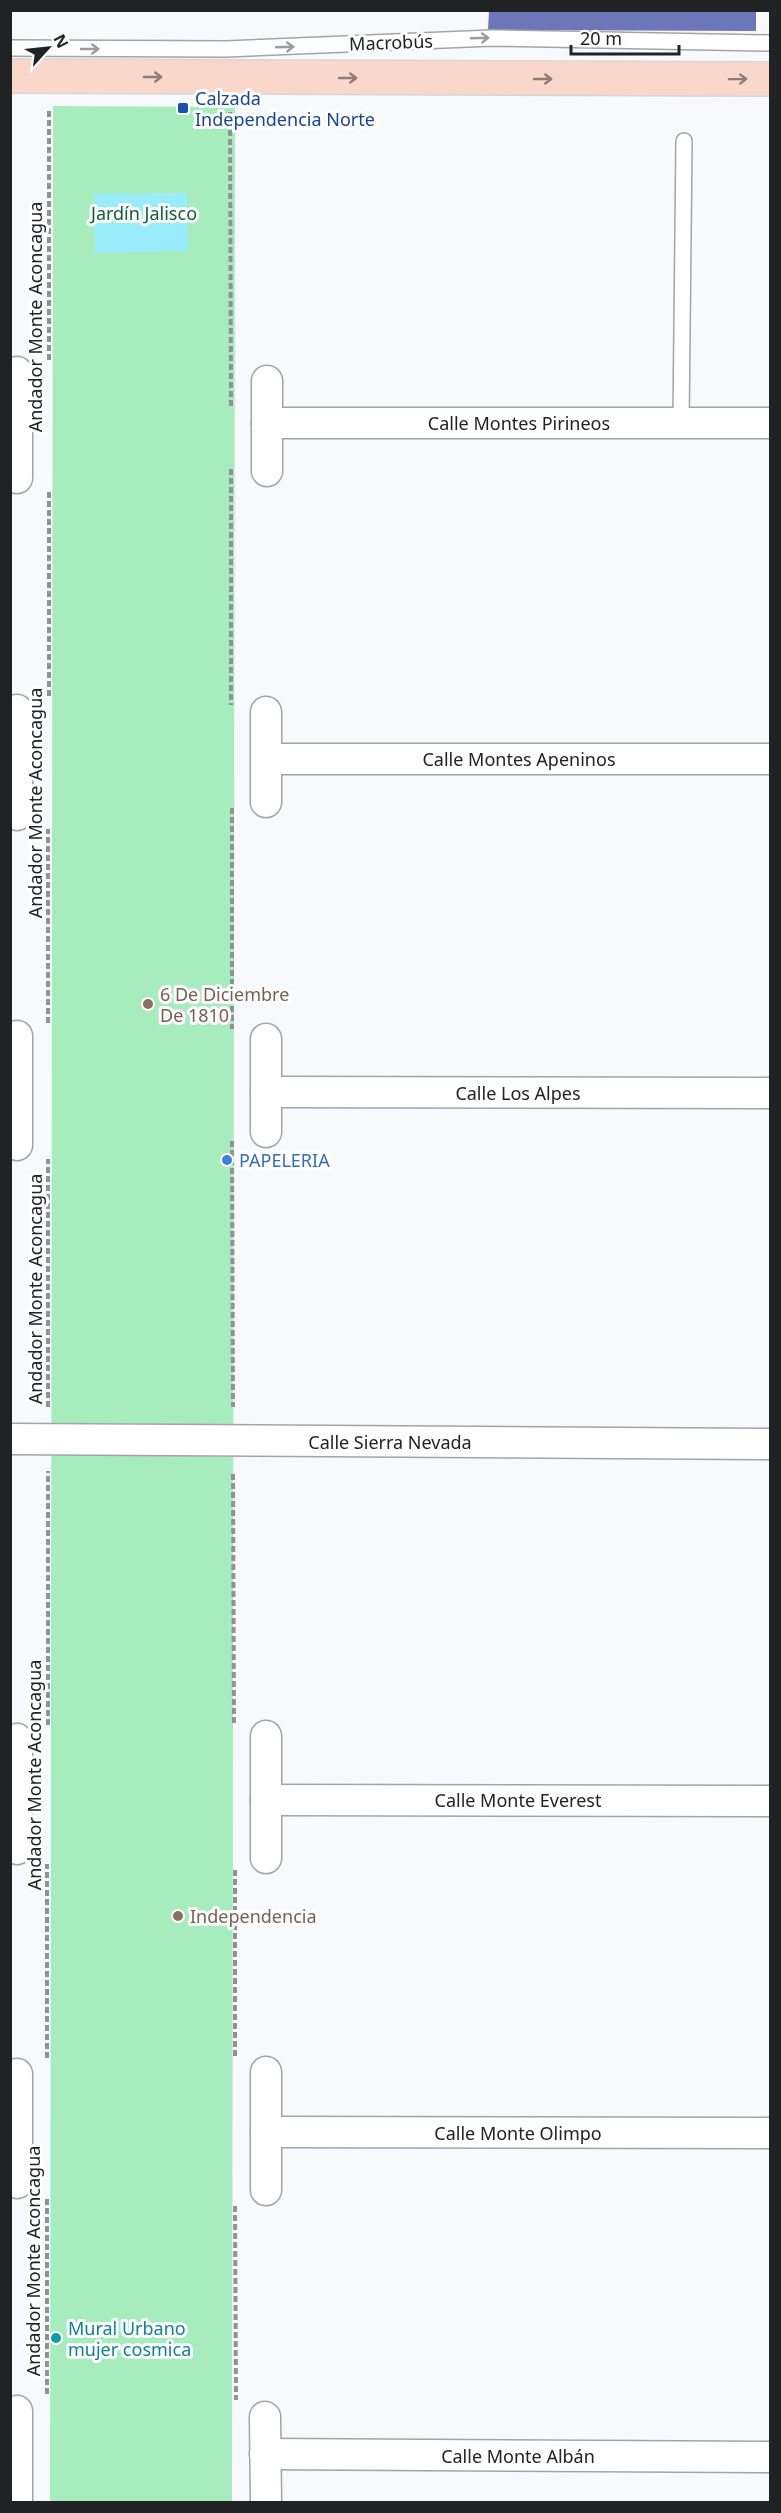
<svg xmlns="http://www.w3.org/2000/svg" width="781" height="2513" viewBox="0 0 781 2513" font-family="'Noto Sans',sans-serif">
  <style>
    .green { fill: #a7ecbc }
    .water { fill: #9aebfc }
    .building { fill: #6d76b9 }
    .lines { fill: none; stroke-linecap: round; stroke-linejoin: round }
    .lane-casing { stroke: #a4a4a8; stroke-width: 18 }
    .street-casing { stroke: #a4a4a8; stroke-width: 33 }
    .primary-casing { stroke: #d7d7d7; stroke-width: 36 }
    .path { stroke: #919294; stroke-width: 4; stroke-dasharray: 6 3; stroke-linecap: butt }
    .lane { stroke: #fff; stroke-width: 15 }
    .street { stroke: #fff; stroke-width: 30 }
    .primary { stroke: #f9d7cb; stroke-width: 33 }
    .oneway { stroke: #9b9c9c }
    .oneway2 { stroke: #8d7c77 }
    .transit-dot { fill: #1a4fb4; stroke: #fff; stroke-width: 2 }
    .education-dot { fill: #8d6e63; stroke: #fff; stroke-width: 2 }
    .shop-dot { fill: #3f7fe0; stroke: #fff; stroke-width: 2 }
    .culture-dot { fill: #0f9aa8; stroke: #fff; stroke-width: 2 }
    .labels { text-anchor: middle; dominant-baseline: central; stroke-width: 6; stroke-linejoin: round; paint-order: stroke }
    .street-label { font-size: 18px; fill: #212223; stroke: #fff }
    .transit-label { font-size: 18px; fill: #164399; stroke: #fff; text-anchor: start }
    .park-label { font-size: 18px; fill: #0a6134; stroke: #fff }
    .education-label { font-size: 18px; fill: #785e54; stroke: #fff; text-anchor: start }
    .shop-label { font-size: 18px; fill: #366cbe; stroke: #fff; text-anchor: start }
    .culture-label { font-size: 18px; fill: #0d838f; stroke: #fff; text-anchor: start }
  </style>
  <rect width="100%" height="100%" fill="#f8f9fc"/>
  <path class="green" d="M 53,106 L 235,107 L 232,2502 L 50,2502 Z"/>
  <path class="water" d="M 187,193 L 188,251 L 95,253 L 94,194 Z"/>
  <path class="building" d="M 489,10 L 756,10 L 756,31 L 488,30 Z"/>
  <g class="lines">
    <defs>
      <g id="lane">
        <path d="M 10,48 L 226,49 L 492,38 L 770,43"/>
        <path d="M 681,423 L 684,141"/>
      </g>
      <g id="street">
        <path d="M 17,372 L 17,478"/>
        <path d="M 267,381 L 267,471"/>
        <path d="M 267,423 L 770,423"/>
        <path d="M 17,710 L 17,815"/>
        <path d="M 266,712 L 266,802"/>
        <path d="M 267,759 L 770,759"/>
        <path d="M 266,1092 L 770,1093"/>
        <path d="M 266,1132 L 266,1039"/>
        <path d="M 17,1145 L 17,1036"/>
        <path d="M 10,1439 L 770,1444"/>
        <path d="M 266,1736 L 266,1858"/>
        <path d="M 266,1800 L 770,1801"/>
        <path d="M 17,1849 L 17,1739"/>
        <path d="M 17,2074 L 17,2183"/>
        <path d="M 266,2132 L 770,2133"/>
        <path d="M 266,2190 L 266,2072"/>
        <path d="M 17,2411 L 17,2502"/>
        <path d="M 265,2417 L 266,2502"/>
        <path d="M 265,2454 L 770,2457"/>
      </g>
      <path id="primary" d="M 10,76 L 770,79"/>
    </defs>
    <use href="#lane" class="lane-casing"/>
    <use href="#street" class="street-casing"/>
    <use href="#primary" class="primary-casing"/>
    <g class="path">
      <path d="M 230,112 L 231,408"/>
      <path d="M 49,360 L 49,109"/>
      <path d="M 231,469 L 231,705"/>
      <path d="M 49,696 L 49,490"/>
      <path d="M 232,808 L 232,1029"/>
      <path d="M 48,1023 L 48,829"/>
      <path d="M 232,1141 L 233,1407"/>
      <path d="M 48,1407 L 48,1159"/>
      <path d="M 233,1474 L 234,1725"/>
      <path d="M 48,1725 L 48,1471"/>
      <path d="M 235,1870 L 235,2058"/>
      <path d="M 47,2058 L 47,1864"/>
      <path d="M 235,2206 L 236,2400"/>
      <path d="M 47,2394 L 47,2197"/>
    </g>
    <use href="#lane" class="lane"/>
    <use href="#street" class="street"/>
    <use href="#primary" class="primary"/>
  </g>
  <defs><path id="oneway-shaft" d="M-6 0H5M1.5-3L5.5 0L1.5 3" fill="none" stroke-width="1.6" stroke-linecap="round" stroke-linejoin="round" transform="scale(1.5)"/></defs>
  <g class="oneway">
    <use href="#oneway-shaft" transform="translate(480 38) rotate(-2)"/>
    <use href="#oneway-shaft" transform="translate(285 47) rotate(-2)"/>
    <use href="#oneway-shaft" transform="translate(90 49)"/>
  </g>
  <g class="oneway2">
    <use href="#oneway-shaft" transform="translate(153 77)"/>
    <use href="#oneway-shaft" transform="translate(348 78)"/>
    <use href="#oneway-shaft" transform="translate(543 79)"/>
    <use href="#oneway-shaft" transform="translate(738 79) rotate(-1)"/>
  </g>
  <rect class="transit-dot" x="177" y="102" width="12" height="12" rx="3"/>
  <g class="education-dot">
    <circle cx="148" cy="1004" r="6"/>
    <circle cx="178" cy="1916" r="6"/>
  </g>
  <circle class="shop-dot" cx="227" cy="1160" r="6"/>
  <circle class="culture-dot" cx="56" cy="2338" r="6"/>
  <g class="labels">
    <g class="street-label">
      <text transform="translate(391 42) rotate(-2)">Macrobús</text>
      <text transform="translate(35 317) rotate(-90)">Andador Monte Aconcagua</text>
      <text x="519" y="423">Calle Montes Pirineos</text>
      <text x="519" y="759">Calle Montes Apeninos</text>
      <text transform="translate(35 803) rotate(-90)">Andador Monte Aconcagua</text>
      <text x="518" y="1093">Calle Los Alpes</text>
      <text transform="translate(35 1289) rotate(-90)">Andador Monte Aconcagua</text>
      <text x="390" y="1442">Calle Sierra Nevada</text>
      <text transform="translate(34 1775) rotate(-90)">Andador Monte Aconcagua</text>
      <text x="518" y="1800">Calle Monte Everest</text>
      <text x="518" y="2133">Calle Monte Olimpo</text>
      <text transform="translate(33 2261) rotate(-90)">Andador Monte Aconcagua</text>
      <text x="518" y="2456">Calle Monte Albán</text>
    </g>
    <g class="transit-label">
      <text x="195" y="98">Calzada<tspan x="195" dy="21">Independencia Norte</tspan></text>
    </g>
    <g class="park-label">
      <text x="144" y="213">Jardín Jalisco</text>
    </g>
    <g class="education-label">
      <text x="160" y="994">6 De Diciembre<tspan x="160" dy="21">De 1810</tspan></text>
      <text x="190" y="1916">Independencia</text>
    </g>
    <g class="shop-label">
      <text x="239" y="1160">PAPELERIA</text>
    </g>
    <g class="culture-label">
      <text x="68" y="2328">Mural Urbano<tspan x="68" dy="21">mujer cosmica</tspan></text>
    </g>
  </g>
  <rect width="781" height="2513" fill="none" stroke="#212223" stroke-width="24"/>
  <g transform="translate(48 48) rotate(63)" stroke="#ffffff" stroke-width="4.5" paint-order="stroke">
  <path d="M0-4.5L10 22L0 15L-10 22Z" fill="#212223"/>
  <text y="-9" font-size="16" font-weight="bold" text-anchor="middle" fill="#212223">N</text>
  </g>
  <path d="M571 45v9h108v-9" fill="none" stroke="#212223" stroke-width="3"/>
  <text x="580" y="45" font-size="18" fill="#212223" stroke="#ffffff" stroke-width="4.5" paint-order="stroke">20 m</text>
</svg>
